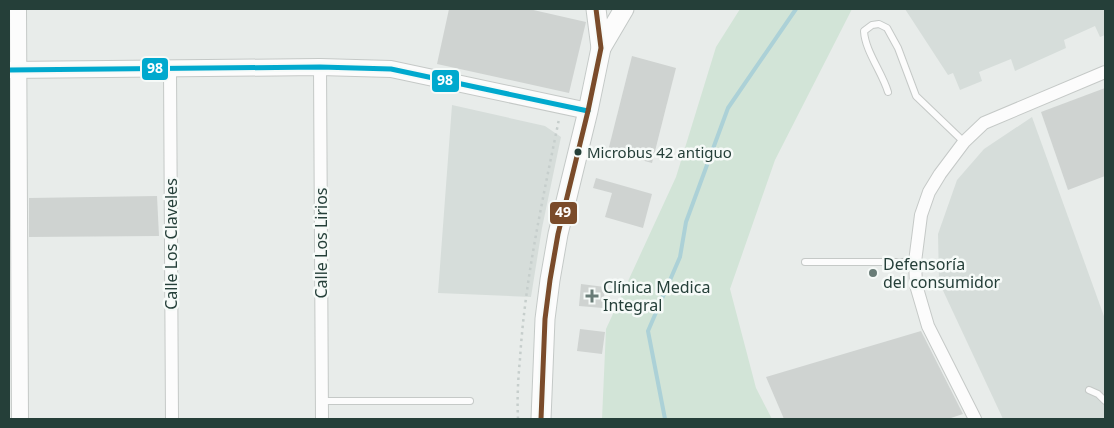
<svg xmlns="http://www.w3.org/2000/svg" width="1114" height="428" viewBox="0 0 1114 428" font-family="'Noto Sans',sans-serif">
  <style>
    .built { fill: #d6ddda }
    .green { fill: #d2e4d7 }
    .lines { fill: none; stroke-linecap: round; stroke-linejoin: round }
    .stream { stroke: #acd1d7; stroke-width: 4 }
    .building { fill: #cfd3d1 }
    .service-casing { stroke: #c5c9c7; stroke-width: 8 }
    .minor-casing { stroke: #c5c9c7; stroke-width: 14 }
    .tertiary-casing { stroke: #c5c9c7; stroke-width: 18 }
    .secondary-casing { stroke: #c4c9c7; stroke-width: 21 }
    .path { stroke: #c6cecc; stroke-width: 2.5; stroke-dasharray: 2.5 4; stroke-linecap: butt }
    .service { stroke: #fcfcfc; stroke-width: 6 }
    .minor { stroke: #fcfcfc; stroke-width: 12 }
    .tertiary { stroke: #fcfcfc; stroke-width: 16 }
    .secondary { stroke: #fcfcfc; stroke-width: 19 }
    .bus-1-casing { stroke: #f6faf8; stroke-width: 9 }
    .bus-2-casing { stroke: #f6faf8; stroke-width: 9 }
    .bus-1 { stroke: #00a9ce; stroke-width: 5 }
    .bus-2 { stroke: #7a4b2a; stroke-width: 5 }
    .bus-dot { fill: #253f39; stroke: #f6faf8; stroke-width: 2 }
    .poi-dot { fill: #697c77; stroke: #f6faf8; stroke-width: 2 }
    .labels { text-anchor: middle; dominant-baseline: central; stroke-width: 5; stroke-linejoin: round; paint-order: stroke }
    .bus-label { font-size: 15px; fill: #253f39; stroke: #f6faf8; text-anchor: start }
    .street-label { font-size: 16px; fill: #253f39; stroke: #f6faf8 }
    .poi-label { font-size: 16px; fill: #253f39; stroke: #f6faf8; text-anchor: start }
    .line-badge { stroke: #f6faf8; stroke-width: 2 }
    .badge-label { font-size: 14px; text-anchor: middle; font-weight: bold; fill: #fff }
  </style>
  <rect width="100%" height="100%" fill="#e8ecea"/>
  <g class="built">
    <path d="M 905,9 L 1105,9 L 1105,35 L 1100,37 L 1095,26 L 1064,40 L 1066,48 L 1015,71 L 1011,59 L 979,72 L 982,81 L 960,90 L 953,73 L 948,75 Z"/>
    <path d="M 452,105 L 545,126 L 561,137 L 542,228 L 531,297 L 438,293 Z"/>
    <path d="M 1032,117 L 1105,319 L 1105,419 L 1003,419 L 939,282 L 938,234 L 957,180 L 984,149 Z"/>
  </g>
  <path class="green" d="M 740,9 L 852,9 L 775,160 L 730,289 L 756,388 L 772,419 L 602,419 L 606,329 L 676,177 L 716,47 Z"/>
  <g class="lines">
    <path class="stream" d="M 665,419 L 648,331 L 680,257 L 686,222 L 728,108 L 796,9"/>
  </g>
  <g class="building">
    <path d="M 449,9 L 529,9 L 586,22 L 569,93 L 437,64 Z"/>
    <path d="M 632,56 L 676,68 L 652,163 L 608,151 Z"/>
    <path d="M 1105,88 L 1105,176 L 1068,190 L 1041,112 Z"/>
    <path d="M 596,178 L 652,194 L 643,228 L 605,217 L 612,193 L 593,188 Z"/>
    <path d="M 157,196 L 159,236 L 29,237 L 29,198 Z"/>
    <path d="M 581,284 L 605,287 L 603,308 L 579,306 Z"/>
    <path d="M 580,329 L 605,332 L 602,354 L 577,351 Z"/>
    <path d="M 921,331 L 963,414 L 948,419 L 784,419 L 766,377 Z"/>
  </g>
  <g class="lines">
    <defs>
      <g id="service">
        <path d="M 888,92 C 882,72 865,51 864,31 L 872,25 L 879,24 L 887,28 L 898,48 L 916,96 L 964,142"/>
        <path d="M 805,262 L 915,262"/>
        <path d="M 1089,390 L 1098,394 L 1105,401"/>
        <path d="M 321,401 L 470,401"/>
      </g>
      <g id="minor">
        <path d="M 320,67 L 322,419"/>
        <path d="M 170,69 L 172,419"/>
        <path d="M 975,419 L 928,326 L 916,285 L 915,262 L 921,215 L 929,192 L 940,174 L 964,142 L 984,123 L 1105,72"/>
      </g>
      <g id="tertiary">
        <path d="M 18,9 L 20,419"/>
        <path d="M 9,70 L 320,67 L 391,69 L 588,111"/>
      </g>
      <g id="secondary">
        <path d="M 601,48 L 624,9"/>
        <path d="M 541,419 L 545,319 L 550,280 L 558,234 L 588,111 L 601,48 L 596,9"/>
      </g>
    </defs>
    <use href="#service" class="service-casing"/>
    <use href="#minor" class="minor-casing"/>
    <use href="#tertiary" class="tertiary-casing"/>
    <use href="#secondary" class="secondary-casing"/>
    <path class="path" d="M 518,419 C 517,399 518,379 520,359 C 525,278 543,198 559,119"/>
    <use href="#service" class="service"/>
    <use href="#minor" class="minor"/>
    <use href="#tertiary" class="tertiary"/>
    <use href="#secondary" class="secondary"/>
    <defs>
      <path id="bus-1" d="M 9,70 L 320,67 L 391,69 L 588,111"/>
      <path id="bus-2" d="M 541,419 L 545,319 L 550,280 L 558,234 L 588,111 L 601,48 L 596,9"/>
    </defs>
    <use href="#bus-1" class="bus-1-casing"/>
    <use href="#bus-2" class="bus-2-casing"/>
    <use href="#bus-1" class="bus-1"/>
    <use href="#bus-2" class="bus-2"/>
  </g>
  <circle class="bus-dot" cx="578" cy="152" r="4.5"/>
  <g class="poi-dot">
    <circle cx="873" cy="273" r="5"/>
    <path d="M589.5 288.5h5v5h5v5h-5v5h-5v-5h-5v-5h5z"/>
  </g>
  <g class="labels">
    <g class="bus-label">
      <text x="587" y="152">Microbus 42 antiguo</text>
    </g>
    <g class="street-label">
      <text transform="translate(321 243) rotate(-90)">Calle Los Lirios</text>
      <text transform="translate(171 244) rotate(-90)">Calle Los Claveles</text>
    </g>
    <g class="poi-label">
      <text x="883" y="264">Defensoría<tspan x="883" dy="18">del consumidor</tspan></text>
      <text x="603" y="287">Clínica Medica<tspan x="603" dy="18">Integral</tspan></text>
    </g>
  </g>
  <g class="line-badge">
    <rect x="141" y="57" width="28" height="24" rx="5" fill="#00a9ce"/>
    <rect x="431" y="69" width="29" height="24" rx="5" fill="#00a9ce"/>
    <rect x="549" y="201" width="29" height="24" rx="5" fill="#7a4b2a"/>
  </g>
  <g class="badge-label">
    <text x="155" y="73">98</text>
    <text x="445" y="85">98</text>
    <text x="563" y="217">49</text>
  </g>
  <rect width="1114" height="428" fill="none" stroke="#253f39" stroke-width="20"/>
</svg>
